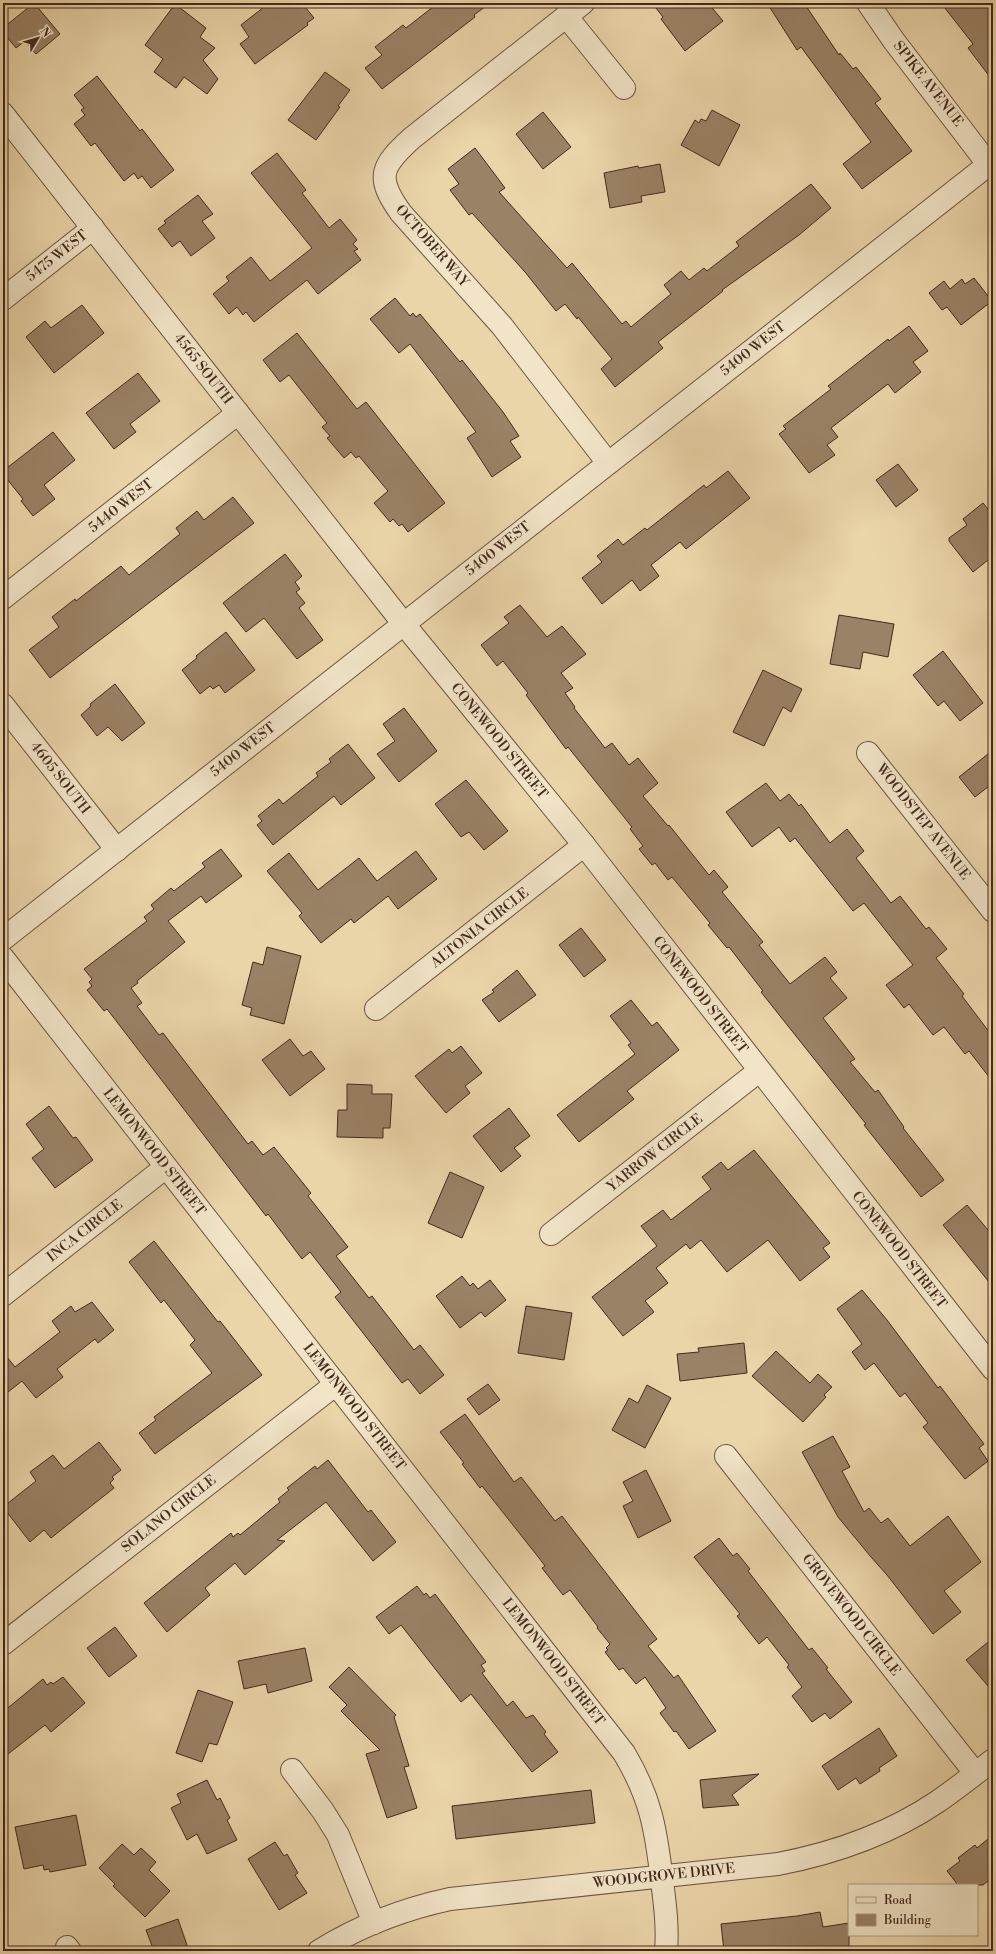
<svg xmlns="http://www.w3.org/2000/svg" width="996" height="1954" viewBox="0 0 996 1954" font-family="'Libre Bodoni',serif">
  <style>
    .building { fill: #9a8266; stroke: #44291e }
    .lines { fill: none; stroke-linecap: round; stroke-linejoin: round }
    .minor-casing { stroke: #6e5441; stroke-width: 24 }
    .minor { stroke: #f1e4c7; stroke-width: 22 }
    .labels { text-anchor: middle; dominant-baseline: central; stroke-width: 3; stroke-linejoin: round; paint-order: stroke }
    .street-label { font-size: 14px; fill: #44291e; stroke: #f1e4c7 }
  </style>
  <rect width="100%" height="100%" fill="#ead5a9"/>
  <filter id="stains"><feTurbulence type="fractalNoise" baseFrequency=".005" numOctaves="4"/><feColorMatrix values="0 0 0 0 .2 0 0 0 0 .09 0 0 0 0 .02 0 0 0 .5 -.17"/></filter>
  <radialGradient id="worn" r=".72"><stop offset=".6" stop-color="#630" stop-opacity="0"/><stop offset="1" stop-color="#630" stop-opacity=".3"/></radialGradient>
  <g class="building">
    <path d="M 34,3 L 60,34 L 36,54 L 25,41 L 16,48 L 3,32 L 3,28 Z"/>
    <path d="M 269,3 L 302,3 L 314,18 L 307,23 L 308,25 L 255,64 L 240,44 L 249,37 L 241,25 Z"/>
    <path d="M 438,3 L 490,3 L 474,15 L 475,17 L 382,89 L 365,68 L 382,55 L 375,47 L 403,25 L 406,28 Z"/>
    <path d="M 652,3 L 708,3 L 723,21 L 685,51 L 661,19 L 663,17 Z"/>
    <path d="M 767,3 L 804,3 L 839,55 L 840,53 L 853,69 L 856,67 L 881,99 L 875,103 L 912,151 L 862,189 L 843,164 L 871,142 L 801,47 L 797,50 Z"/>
    <path d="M 941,3 L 993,3 L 993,81 L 968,48 L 973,44 Z"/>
    <path d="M 175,4 L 206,28 L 200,37 L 215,48 L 203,60 L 218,79 L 207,94 L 184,77 L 176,88 L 154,72 L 163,59 L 145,45 Z"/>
    <path d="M 325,72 L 350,90 L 338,106 L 340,107 L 316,140 L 288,120 Z"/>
    <path d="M 97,76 L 140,131 L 142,129 L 174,170 L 151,188 L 142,176 L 138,179 L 134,173 L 124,181 L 95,143 L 91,146 L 74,124 L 85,115 L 81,110 L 84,108 L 74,95 Z"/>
    <path d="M 712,110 L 740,125 L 719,166 L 681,145 L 695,120 L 699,123 L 701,119 L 706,121 Z"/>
    <path d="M 543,112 L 571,147 L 543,169 L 516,134 Z"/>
    <path d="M 475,148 L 505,188 L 499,192 L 567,268 L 572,263 L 622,324 L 626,321 L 631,327 L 671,294 L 664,285 L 681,271 L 689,280 L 704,268 L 707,271 L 739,246 L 736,242 L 811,184 L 831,208 L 799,235 L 722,290 L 723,291 L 658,342 L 663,348 L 615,387 L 601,369 L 612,359 L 578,317 L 577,319 L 565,304 L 556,311 L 525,272 L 472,213 L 469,215 L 450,190 L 459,184 L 448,169 Z"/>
    <path d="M 277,153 L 306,190 L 302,193 L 329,228 L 340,219 L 357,240 L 353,244 L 358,249 L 354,251 L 361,260 L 318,294 L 307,280 L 254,322 L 246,312 L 243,315 L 237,307 L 229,314 L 213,294 L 229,281 L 226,277 L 251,257 L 270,281 L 312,248 L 251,173 Z"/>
    <path d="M 660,164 L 665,192 L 641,196 L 642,202 L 610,208 L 604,173 L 638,166 L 639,168 Z"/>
    <path d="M 198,195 L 213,214 L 202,221 L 215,238 L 191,256 L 180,241 L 172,247 L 158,229 L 166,223 L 164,221 Z"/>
    <path d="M 974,278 L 992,301 L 961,325 L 947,307 L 942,310 L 929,293 L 944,281 L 950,289 L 962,279 L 965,284 Z"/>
    <path d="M 395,298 L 410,316 L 413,313 L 416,317 L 420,314 L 460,362 L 462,360 L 503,412 L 519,436 L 510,441 L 521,457 L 492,477 L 467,438 L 476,432 L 437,379 L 410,344 L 399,353 L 370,319 Z"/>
    <path d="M 82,305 L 104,333 L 54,373 L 26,337 L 45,321 L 51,328 Z"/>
    <path d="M 909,326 L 928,351 L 913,362 L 921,372 L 895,393 L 888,384 L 831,428 L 838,437 L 827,445 L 835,455 L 809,473 L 779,434 L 786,429 L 783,426 L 831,389 L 828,386 L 888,339 L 889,341 Z"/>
    <path d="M 297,333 L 357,409 L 366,402 L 445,503 L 408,532 L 402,524 L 399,526 L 393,519 L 390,522 L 374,503 L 388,491 L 359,456 L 356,458 L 351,452 L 344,458 L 327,438 L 330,436 L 322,427 L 327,423 L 289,375 L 280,382 L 263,360 Z"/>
    <path d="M 138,373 L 160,401 L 130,424 L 136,432 L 114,449 L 86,413 Z"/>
    <path d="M 53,432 L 75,460 L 44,485 L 55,499 L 33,516 L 21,501 L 23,499 L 3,474 L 3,471 Z"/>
    <path d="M 898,464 L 918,490 L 896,507 L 876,480 Z"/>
    <path d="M 728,471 L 750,498 L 686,549 L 680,542 L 651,565 L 659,576 L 640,591 L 632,580 L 602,604 L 582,578 L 602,562 L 597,556 L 618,539 L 623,545 L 645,528 L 647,530 L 704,485 L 706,488 Z"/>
    <path d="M 233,497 L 254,523 L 50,678 L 29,650 L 59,627 L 52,617 L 75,599 L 76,601 L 121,566 L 129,575 L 180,534 L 176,528 L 197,511 L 204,520 Z"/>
    <path d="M 983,503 L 993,515 L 993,556 L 973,572 L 949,541 L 949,538 L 967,525 L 963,519 Z"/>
    <path d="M 285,554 L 302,576 L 295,582 L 300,589 L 296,592 L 305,603 L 299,608 L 323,640 L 297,659 L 264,618 L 246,632 L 223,603 Z"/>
    <path d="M 520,605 L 547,637 L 562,626 L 586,654 L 561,673 L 573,688 L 565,693 L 575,707 L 574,708 L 605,748 L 612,743 L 629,765 L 638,758 L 658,783 L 643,796 L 668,826 L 669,825 L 709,875 L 714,870 L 728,887 L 722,892 L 763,942 L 759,945 L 790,984 L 825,957 L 837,972 L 830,978 L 847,998 L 823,1018 L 855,1059 L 850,1062 L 875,1092 L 878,1090 L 904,1127 L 903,1128 L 944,1180 L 921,1197 L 864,1125 L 866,1124 L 761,992 L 763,991 L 729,947 L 727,948 L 708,925 L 710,923 L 672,877 L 668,880 L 655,863 L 652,865 L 639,849 L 643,846 L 630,829 L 632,827 L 568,747 L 566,749 L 526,695 L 528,693 L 503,661 L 497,666 L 481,645 L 509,623 L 504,617 Z"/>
    <path d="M 839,615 L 894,624 L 888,657 L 863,652 L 860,669 L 830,664 Z"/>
    <path d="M 226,632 L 255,670 L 225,693 L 219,685 L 213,689 L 210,686 L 200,694 L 182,670 L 197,658 L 196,656 Z"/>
    <path d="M 943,651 L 983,703 L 960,721 L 944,701 L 938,706 L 913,675 Z"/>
    <path d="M 763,670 L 802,689 L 791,712 L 783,707 L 764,746 L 733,732 Z"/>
    <path d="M 115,684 L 145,723 L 122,741 L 108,727 L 97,736 L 81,715 L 91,706 L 90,704 Z"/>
    <path d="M 404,708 L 437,751 L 399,782 L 377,754 L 395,741 L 383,724 Z"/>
    <path d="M 348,744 L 375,778 L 341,805 L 334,796 L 273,845 L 257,825 L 262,821 L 258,816 L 279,799 L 283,804 L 318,776 L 316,773 L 331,762 L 329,759 Z"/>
    <path d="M 993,750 L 993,783 L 975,797 L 959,777 Z"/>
    <path d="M 466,780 L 508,831 L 484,850 L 469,832 L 461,837 L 435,804 Z"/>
    <path d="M 766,783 L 780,801 L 789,794 L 799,806 L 801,804 L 830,843 L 847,829 L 864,851 L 856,858 L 891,903 L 900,896 L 926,929 L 929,927 L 947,949 L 936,958 L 964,994 L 962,996 L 993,1037 L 993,1082 L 969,1051 L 965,1054 L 944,1027 L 933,1035 L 909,1004 L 904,1008 L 886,985 L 913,965 L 864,903 L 853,911 L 795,838 L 790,842 L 779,827 L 752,847 L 726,812 Z"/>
    <path d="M 221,849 L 242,876 L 206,903 L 201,896 L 168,921 L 185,942 L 137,981 L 138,983 L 131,988 L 142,1003 L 137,1006 L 159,1035 L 163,1033 L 248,1144 L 252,1141 L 263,1155 L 274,1147 L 311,1193 L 308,1196 L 348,1247 L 336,1256 L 369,1298 L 372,1296 L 414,1350 L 420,1345 L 444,1375 L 420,1394 L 408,1379 L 402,1383 L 335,1297 L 341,1292 L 310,1252 L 302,1259 L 268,1214 L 266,1216 L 107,1009 L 104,1011 L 87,990 L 92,986 L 89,982 L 92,979 L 84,969 L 147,921 L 144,917 L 154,909 L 151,905 L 171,888 L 174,891 L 205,867 L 202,863 Z"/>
    <path d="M 416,851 L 437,879 L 398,909 L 388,896 L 354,923 L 351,919 L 321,943 L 299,916 L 302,913 L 267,871 L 289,853 L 318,890 L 359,858 L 377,881 Z"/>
    <path d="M 581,928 L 606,960 L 584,977 L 559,945 Z"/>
    <path d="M 267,947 L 301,956 L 284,1024 L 250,1015 L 252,1008 L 242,1005 L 253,962 L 263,965 Z"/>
    <path d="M 517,970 L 536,995 L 499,1022 L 482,1000 L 494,992 L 492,990 Z"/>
    <path d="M 631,1000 L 652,1026 L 657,1022 L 679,1050 L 627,1091 L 634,1099 L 579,1142 L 557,1115 L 635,1054 L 628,1045 L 631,1043 L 610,1016 Z"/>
    <path d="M 290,1039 L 303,1056 L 311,1051 L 325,1069 L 290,1096 L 262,1060 Z"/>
    <path d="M 461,1046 L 482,1073 L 465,1086 L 470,1093 L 446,1113 L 415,1076 L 449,1049 L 452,1053 Z"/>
    <path d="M 347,1084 L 372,1085 L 372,1094 L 392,1094 L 390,1128 L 383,1128 L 383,1138 L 337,1137 L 338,1110 L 347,1110 Z"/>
    <path d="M 49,1106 L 73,1138 L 76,1137 L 93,1160 L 55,1188 L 32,1158 L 44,1149 L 26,1124 Z"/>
    <path d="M 509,1108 L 530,1136 L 514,1148 L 521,1156 L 501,1172 L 473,1136 Z"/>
    <path d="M 754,1150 L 830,1243 L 823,1248 L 830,1257 L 800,1281 L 768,1240 L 727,1272 L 701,1240 L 690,1249 L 686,1244 L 656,1268 L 668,1283 L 645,1301 L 654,1312 L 623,1336 L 592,1297 L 657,1246 L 641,1226 L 663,1210 L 671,1220 L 711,1189 L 702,1177 L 721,1162 L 728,1170 Z"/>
    <path d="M 450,1172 L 484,1187 L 462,1238 L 428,1223 Z"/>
    <path d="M 967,1205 L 993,1236 L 993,1287 L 943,1225 Z"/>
    <path d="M 154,1241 L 218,1322 L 220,1321 L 262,1375 L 155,1454 L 139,1433 L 156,1420 L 154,1417 L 212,1373 L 190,1345 L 195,1340 L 164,1300 L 161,1303 L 129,1262 Z"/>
    <path d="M 462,1276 L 470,1286 L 473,1283 L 478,1289 L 490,1280 L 506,1300 L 485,1317 L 481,1312 L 460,1328 L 436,1296 Z"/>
    <path d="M 862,1290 L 887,1320 L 938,1388 L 940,1386 L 984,1444 L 979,1448 L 988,1461 L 965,1479 L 923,1427 L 928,1423 L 905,1393 L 900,1397 L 874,1363 L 865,1370 L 852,1352 L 862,1344 L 837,1309 Z"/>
    <path d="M 92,1302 L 114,1330 L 98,1343 L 95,1339 L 57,1369 L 63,1377 L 36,1398 L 22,1381 L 3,1396 L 3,1352 L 15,1367 L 60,1332 L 52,1321 L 71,1306 L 75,1312 Z"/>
    <path d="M 526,1306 L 572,1313 L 564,1360 L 518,1353 Z"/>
    <path d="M 744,1343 L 747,1373 L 680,1381 L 677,1354 L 699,1352 L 698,1348 Z"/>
    <path d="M 776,1351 L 810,1383 L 818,1374 L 832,1387 L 824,1395 L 826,1397 L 803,1422 L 752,1376 Z"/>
    <path d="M 488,1384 L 500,1400 L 479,1415 L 467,1399 Z"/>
    <path d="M 647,1385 L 671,1398 L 645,1448 L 612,1430 L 629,1398 L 638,1403 Z"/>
    <path d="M 465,1414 L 514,1482 L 521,1477 L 555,1521 L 562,1516 L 657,1639 L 648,1646 L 674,1678 L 678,1675 L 716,1731 L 689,1749 L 676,1731 L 674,1732 L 660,1713 L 666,1708 L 645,1677 L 636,1684 L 623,1668 L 619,1670 L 605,1652 L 608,1650 L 606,1648 L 610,1644 L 597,1628 L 598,1627 L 570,1590 L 563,1595 L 542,1568 L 545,1566 L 539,1558 L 482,1486 L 480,1488 L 462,1464 L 464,1463 L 440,1432 Z"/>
    <path d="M 833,1436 L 850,1467 L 842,1471 L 864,1512 L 869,1508 L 881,1523 L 888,1518 L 910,1546 L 948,1516 L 981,1562 L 944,1591 L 961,1612 L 933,1634 L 887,1575 L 871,1557 L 838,1517 L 802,1452 Z"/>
    <path d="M 99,1442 L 121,1470 L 112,1477 L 114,1479 L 110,1483 L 114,1488 L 51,1538 L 44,1530 L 30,1542 L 3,1507 L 36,1481 L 30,1472 L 53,1455 L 64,1469 Z"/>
    <path d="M 328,1460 L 368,1512 L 371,1510 L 396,1542 L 373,1561 L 326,1502 L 277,1540 L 285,1541 L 245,1575 L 235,1563 L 205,1588 L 210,1595 L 167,1632 L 144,1603 L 231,1533 L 233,1537 L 238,1533 L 240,1535 L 280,1502 L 278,1499 L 289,1490 L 287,1488 L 315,1466 L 317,1469 Z"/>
    <path d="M 646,1470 L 671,1521 L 638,1538 L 623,1506 L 633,1501 L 623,1482 Z"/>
    <path d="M 719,1538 L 733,1556 L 737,1553 L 750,1569 L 748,1571 L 809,1650 L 812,1648 L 828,1668 L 826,1669 L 852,1702 L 830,1719 L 825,1713 L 812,1722 L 792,1696 L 802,1687 L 787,1667 L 789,1665 L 767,1637 L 759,1644 L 737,1616 L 740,1614 L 694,1557 Z"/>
    <path d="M 417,1586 L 424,1595 L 426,1593 L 430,1598 L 435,1594 L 451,1615 L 486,1662 L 481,1665 L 485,1671 L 482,1673 L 507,1706 L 513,1701 L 526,1718 L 533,1715 L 546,1732 L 544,1734 L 558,1752 L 532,1772 L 471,1694 L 461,1702 L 401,1625 L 389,1634 L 376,1617 Z"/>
    <path d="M 115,1627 L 137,1656 L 109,1677 L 87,1648 Z"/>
    <path d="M 993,1638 L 993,1692 L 966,1660 Z"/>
    <path d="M 305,1648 L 312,1681 L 268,1693 L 266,1684 L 244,1689 L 238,1661 Z"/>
    <path d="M 349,1667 L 396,1715 L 394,1717 L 409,1766 L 404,1767 L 417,1808 L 387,1818 L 366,1754 L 380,1750 L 341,1711 L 347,1705 L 329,1687 Z"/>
    <path d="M 63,1677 L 85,1703 L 51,1732 L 45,1725 L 3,1758 L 3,1712 L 43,1679 L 47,1685 L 51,1682 L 53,1684 Z"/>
    <path d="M 198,1690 L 233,1702 L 217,1745 L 209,1743 L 202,1762 L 176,1753 Z"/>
    <path d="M 879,1728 L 897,1756 L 879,1768 L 880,1771 L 860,1784 L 856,1778 L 838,1790 L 822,1766 Z"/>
    <path d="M 759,1774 L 732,1795 L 739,1805 L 703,1808 L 700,1780 Z"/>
    <path d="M 207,1780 L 217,1800 L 220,1798 L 230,1818 L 227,1820 L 237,1840 L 207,1854 L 197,1834 L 187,1840 L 171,1808 L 181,1803 L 177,1794 Z"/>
    <path d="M 591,1790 L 595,1823 L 456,1839 L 452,1806 Z"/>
    <path d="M 76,1815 L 86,1865 L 50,1872 L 49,1869 L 44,1870 L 43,1865 L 24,1869 L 15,1827 Z"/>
    <path d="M 993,1835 L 993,1877 L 983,1885 L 958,1885 L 947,1871 L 960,1861 L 958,1858 L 975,1845 L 977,1848 Z"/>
    <path d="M 275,1842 L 284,1856 L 287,1854 L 298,1873 L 295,1875 L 307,1893 L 279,1910 L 248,1859 Z"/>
    <path d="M 122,1844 L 134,1855 L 141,1848 L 156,1862 L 149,1870 L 170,1891 L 145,1917 L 113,1886 L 115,1884 L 99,1868 Z"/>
    <path d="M 820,1912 L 823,1927 L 849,1923 L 849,1951 L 724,1951 L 721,1924 L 797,1916 Z"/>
    <path d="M 178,1919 L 189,1951 L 154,1951 L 146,1930 Z"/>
  </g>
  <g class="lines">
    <defs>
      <g id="minor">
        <path d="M 583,3 L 412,138 C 381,166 375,177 401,213 L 502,326 L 608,463"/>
        <path d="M 868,3 L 894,41 L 988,164"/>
        <path d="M 566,16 L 624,88"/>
        <path d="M 3,114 L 403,623 L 584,845 L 993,1369"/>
        <path d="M 3,299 L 93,228"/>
        <path d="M 3,598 L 238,413"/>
        <path d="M 3,705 L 117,850"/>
        <path d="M 868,753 L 993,911"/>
        <path d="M 3,939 L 993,161"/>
        <path d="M 3,958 L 624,1753 C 651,1798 656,1830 662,1881 C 665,1904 668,1927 666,1951"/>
        <path d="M 376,1009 L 584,845"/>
        <path d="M 551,1234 L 759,1071"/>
        <path d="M 3,1295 L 166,1167"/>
        <path d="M 726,1456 L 975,1773"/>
        <path d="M 3,1644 L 336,1384"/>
        <path d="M 292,1770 L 323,1811 L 338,1835 L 374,1923"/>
        <path d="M 67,1947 L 70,1951"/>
        <path d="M 319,1951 C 359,1926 404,1909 450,1899 L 778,1864 C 835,1853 888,1835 937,1802 C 956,1789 975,1774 993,1760"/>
      </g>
    </defs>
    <use href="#minor" class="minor-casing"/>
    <use href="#minor" class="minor"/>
  </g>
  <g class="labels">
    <g class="street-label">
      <text transform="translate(928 84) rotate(52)">SPIKE AVENUE</text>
      <text transform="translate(432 246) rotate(49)">OCTOBER WAY</text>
      <text transform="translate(57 256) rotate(-38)">5475 WEST</text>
      <text transform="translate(753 349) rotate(-38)">5400 WEST</text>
      <text transform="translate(203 369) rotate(52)">4565 SOUTH</text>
      <text transform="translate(121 506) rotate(-38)">5440 WEST</text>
      <text transform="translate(498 549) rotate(-38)">5400 WEST</text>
      <text transform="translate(499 741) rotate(51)">CONEWOOD STREET</text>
      <text transform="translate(243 750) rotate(-38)">5400 WEST</text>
      <text transform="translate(60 778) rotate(52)">4605 SOUTH</text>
      <text transform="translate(923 822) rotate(52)">WOODSTEP AVENUE</text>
      <text transform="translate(480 928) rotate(-38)">ALTONIA CIRCLE</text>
      <text transform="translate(700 995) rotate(52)">CONEWOOD STREET</text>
      <text transform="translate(154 1152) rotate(52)">LEMONWOOD STREET</text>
      <text transform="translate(655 1153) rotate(-38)">YARROW CIRCLE</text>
      <text transform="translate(85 1231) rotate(-38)">INCA CIRCLE</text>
      <text transform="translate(899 1250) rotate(52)">CONEWOOD STREET</text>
      <text transform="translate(354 1407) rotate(52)">LEMONWOOD STREET</text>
      <text transform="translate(169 1514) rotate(-38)">SOLANO CIRCLE</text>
      <text transform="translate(851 1615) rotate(52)">GROVEWOOD CIRCLE</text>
      <text transform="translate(553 1662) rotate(52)">LEMONWOOD STREET</text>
      <text transform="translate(664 1876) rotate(-6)">WOODGROVE DRIVE</text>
    </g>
  </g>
  <rect width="996" height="1954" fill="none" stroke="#ead5a9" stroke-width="16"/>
  <rect x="4" y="4" width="988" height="1946" fill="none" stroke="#44291e" stroke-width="2"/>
  <rect x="8" y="8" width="980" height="1938" fill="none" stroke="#44291e"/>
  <rect x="848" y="1884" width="130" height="52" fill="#f1e4c7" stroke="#ac9983"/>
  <rect x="856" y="1897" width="20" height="6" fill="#f1e4c7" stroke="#ac9983"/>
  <text x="884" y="1904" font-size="12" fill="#44291e">Road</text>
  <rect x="856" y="1914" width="20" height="12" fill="#9a8266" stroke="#ac9983"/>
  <text x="884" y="1924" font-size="12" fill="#44291e">Building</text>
  <g transform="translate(38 38) rotate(52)" stroke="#f1e4c7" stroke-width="3" paint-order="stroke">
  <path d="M0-3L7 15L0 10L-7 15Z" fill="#44291e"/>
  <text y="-6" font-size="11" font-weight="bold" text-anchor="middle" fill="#44291e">N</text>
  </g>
  <rect width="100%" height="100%" filter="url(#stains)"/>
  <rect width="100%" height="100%" fill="url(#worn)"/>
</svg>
